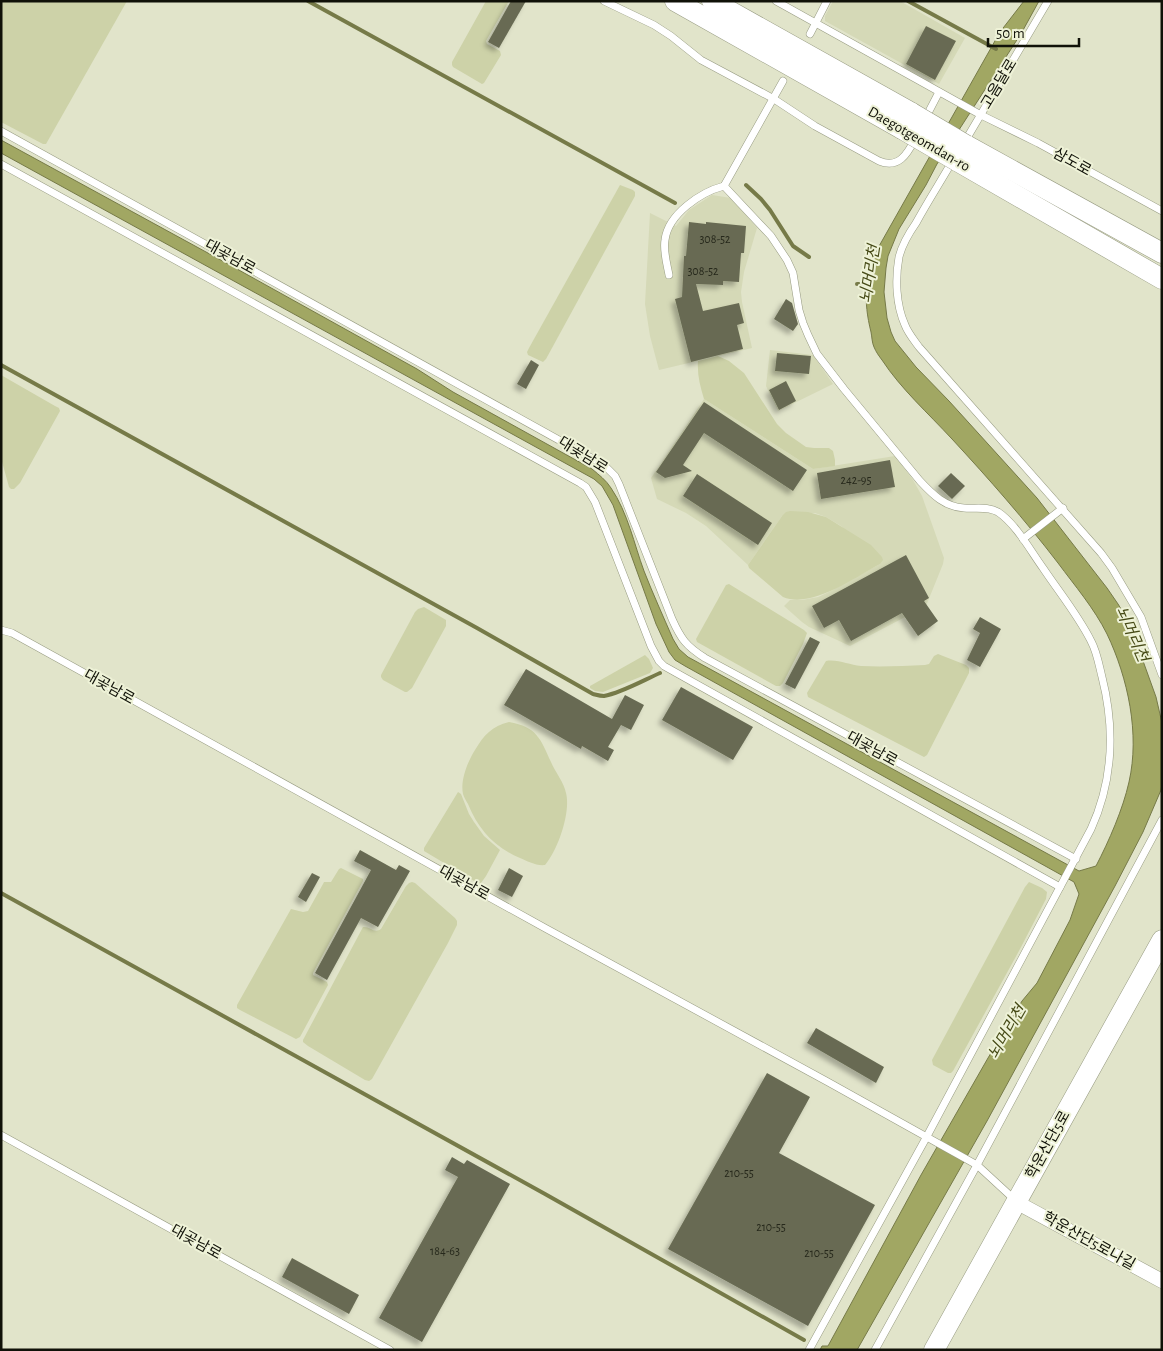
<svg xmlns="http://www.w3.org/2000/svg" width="1163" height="1351" viewBox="0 0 1163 1351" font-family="'Alegreya Sans','Noto Sans KR',sans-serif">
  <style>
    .built { fill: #d5d9b7 }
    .green { fill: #cdd2a8 }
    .water { fill: #a1a763; stroke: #767a48 }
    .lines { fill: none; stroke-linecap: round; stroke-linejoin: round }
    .stream { stroke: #767a48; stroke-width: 4 }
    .building { fill: #686b53; filter: url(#shadow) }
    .lane-casing { stroke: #979b82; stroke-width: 8 }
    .street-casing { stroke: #979b82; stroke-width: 15 }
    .secondary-casing { stroke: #979b82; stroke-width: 21 }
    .lane { stroke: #fff; stroke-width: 7 }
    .street { stroke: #fff; stroke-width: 14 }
    .secondary { stroke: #fff; stroke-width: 20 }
    .secondary-bridge-casing { stroke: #979b82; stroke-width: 21; stroke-linecap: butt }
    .secondary-bridge { stroke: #fff; stroke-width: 20 }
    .labels { text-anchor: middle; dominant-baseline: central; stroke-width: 4; stroke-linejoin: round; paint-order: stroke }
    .number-label { font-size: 12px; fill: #26281b }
    .street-label { font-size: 15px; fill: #101108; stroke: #eef2d7 }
    .water-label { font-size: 16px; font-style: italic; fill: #464a16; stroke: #eef2d7 }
  </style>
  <defs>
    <filter id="shadow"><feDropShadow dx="-4" dy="4" stdDeviation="2.5" flood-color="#0004"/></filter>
  </defs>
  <rect width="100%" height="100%" fill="#e1e4ca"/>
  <g class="built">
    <path d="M 833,1 L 900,1 L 965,38 L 939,84 L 825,21 L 825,16 Z"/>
    <path d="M 712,195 L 731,198 L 757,228 L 744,272 L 741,292 L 742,302 L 752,348 L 659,370 L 650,336 L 645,304 L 650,213 L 676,226 L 689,210 Z"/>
    <path d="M 770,350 L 813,355 L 833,384 L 778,411 L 766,386 Z"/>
    <path d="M 704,399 L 813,469 L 895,456 L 913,480 L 922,496 L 944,558 L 943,564 L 926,606 L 850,646 L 809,627 L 802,622 L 784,606 L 790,600 L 802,600 L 818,597 L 831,591 L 880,564 L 841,526 L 826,517 L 815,513 L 782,516 L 748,565 L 706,526 L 686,513 L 657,499 L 651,478 Z"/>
  </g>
  <g class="green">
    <path d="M 1,1 L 127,1 L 46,144 L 43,144 L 1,122 Z"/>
    <path d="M 486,1 L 509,1 L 486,41 L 487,44 L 500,51 L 501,55 L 484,83 L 482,84 L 453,67 L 452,65 L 452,62 Z"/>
    <path d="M 620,185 L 633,190 L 635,192 L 635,196 L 546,359 L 543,362 L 528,355 L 527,352 L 529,348 Z"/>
    <path d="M 718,356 L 729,361 L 744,373 L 777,424 L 786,433 L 806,447 L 814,448 L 829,448 L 833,451 L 835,460 L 835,466 L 813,469 L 704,399 C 700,386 697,374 698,361 Z"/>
    <path d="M 1,375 L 55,406 L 59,408 L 60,411 L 20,483 L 14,489 L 11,489 L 9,487 L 1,458 Z"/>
    <path d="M 790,511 L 808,512 L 826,517 L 871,545 L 882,557 L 883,560 L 880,564 C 855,577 812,609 783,597 L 749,568 L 748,565 L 782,516 L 786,512 Z"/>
    <path d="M 729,584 L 804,630 L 807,633 L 803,644 L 783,683 L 780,686 L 776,686 L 697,642 L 696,639 L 726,585 Z"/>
    <path d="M 424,607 L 446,620 L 446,626 L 412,688 L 407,692 L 405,692 L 383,680 L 381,677 L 381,675 L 415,612 L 418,609 Z"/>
    <path d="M 938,654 L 966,665 L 969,668 L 969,673 L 927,755 L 924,757 L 808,697 L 807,693 L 826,661 C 838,659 849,665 861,666 C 882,667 904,666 925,665 L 929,664 L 934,656 Z"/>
    <path d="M 645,655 L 649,659 L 653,668 L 650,673 L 603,692 L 595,691 L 590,688 L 590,686 Z"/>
    <path d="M 509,722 C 537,727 540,738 551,762 C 555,772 564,782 566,793 C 571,812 558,850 545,865 C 536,866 527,861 520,858 C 494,847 478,829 468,804 C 466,801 464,797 463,794 C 460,780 468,761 475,750 C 484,735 492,726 509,722 Z"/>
    <path d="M 458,792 L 461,794 L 469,814 L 474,822 L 484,836 L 500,850 L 486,876 L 481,883 L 476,882 L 424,851 L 424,848 Z"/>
    <path d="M 341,868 L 363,879 L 363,881 L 313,973 L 313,975 L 327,982 L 328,985 L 300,1037 L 296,1039 L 240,1010 L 237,1008 L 237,1005 L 291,909 L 303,912 L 308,911 L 323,884 L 324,882 L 331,882 L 339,869 Z"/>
    <path d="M 412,882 L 415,883 L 455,918 L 457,921 L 457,925 L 448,943 L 372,1079 L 369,1081 L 365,1080 L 308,1046 L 303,1042 L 303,1040 L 363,927 C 370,926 374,934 381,929 L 406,886 L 409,883 Z"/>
    <path d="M 1029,882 L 1042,888 L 1047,892 L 1046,899 L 1020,949 L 953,1071 L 951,1073 L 948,1073 L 933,1065 L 932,1060 L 1025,887 Z"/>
  </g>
  <path class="water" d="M 1024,1 L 1039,1 L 1022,32 L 937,164 L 926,185 L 899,229 L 888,256 L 886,268 L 884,292 L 887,318 L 891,332 L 895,341 L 916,367 L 949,401 L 1037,498 L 1107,588 L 1118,604 L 1129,622 L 1156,697 L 1162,723 L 1162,784 L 1161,790 L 1143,832 L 1115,886 L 987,1121 L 857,1350 L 820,1350 L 822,1346 L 828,1346 L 921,1175 L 988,1058 L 1022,1001 L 1037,983 L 1070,920 L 1079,894 L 1074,882 L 685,666 L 675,660 L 669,652 L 656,624 L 613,505 L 602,486 L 594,479 L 1,153 L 1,140 L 228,264 L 417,369 L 453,392 L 592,469 C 599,475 606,480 611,488 C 628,513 634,544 644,571 C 653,594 663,616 673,639 L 679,649 L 688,657 L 1079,871 L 1096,866 C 1109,841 1123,809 1129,782 C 1140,734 1128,678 1107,634 C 1094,608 1075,586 1058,563 C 1025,520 989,479 952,439 C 928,413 901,389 882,360 C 879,356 876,352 874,347 C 872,343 872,337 871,332 C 863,300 865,278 878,248 L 1000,32 Z"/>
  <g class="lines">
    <g class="stream">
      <path d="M 308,1 L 675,203"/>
      <path d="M 908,1 L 996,49"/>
      <path d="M 746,185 L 761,199 L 770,210 L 793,246 L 809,257"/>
      <path d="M 857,284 L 870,284"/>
      <path d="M 1,365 L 477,628 L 593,694 C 597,695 600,696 604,696 C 621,693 644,680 660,673"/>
      <path d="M 1,893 L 545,1194 L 804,1340"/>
    </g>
  </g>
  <g class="building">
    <path d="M 511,1 L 526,1 L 499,48 L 488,42 Z"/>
    <path d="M 926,26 L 956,41 L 935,80 L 906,64 Z"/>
    <path d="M 689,222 L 706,224 L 706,222 L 746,226 L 744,253 L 741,253 L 739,282 L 723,281 L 723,285 L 696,284 L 703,311 L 739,303 L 744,323 L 737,325 L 743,349 L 691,362 L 675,299 L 682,297 L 684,256 L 686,256 Z"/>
    <path d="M 786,299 L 792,303 L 798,324 L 793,331 L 774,319 Z"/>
    <path d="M 777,353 L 811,356 L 809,374 L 775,371 Z"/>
    <path d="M 531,360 L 539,365 L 526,389 L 517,384 Z"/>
    <path d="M 786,381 L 796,401 L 779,410 L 769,390 Z"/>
    <path d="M 704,402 L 807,470 L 793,491 L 704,433 L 683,465 L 692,471 L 665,478 L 656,472 Z"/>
    <path d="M 890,460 L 895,487 L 821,499 L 817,473 Z"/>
    <path d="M 951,473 L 965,486 L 952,499 L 938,486 Z"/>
    <path d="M 697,474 L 772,523 L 758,545 L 683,496 Z"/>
    <path d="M 906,555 L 929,598 L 924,601 L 938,621 L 918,636 L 902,613 L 851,641 L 839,620 L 824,628 L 812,606 Z"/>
    <path d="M 980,617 L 1001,629 L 980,667 L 967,660 L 980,633 L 973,629 Z"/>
    <path d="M 810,637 L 820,642 L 795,689 L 785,684 Z"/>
    <path d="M 526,669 L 612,719 L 625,695 L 644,705 L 631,730 L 621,725 L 608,747 L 614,750 L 608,761 L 582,746 L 581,749 L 504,705 Z"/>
    <path d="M 681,687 L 753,727 L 733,760 L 662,720 Z"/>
    <path d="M 360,850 L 396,870 L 399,865 L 410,871 L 378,927 L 361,918 L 327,980 L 315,973 L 371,870 L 354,861 Z"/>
    <path d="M 509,868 L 523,876 L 512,897 L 498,890 Z"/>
    <path d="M 312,873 L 320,877 L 306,902 L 298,897 Z"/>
    <path d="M 816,1028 L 884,1067 L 876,1083 L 807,1043 Z"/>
    <path d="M 767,1073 L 810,1097 L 779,1153 L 875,1205 L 808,1326 L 668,1249 Z"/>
    <path d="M 452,1157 L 464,1164 L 467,1160 L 510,1184 L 422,1342 L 379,1318 L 458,1177 L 445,1170 Z"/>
    <path d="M 292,1258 L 359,1295 L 349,1314 L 282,1277 Z"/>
  </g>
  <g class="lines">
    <defs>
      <g id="lane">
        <path d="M 604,1 L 654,25 L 671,36 L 701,60 L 774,99 L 815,126 L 879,161 C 898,169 907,155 915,139"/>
        <path d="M 776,1 L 981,115 L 1038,143 L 1162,211"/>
        <path d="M 810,34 L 827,1"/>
        <path d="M 925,119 L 939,92"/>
        <path d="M 1,131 L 604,465 L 615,476 L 619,484 L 672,619 C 681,639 686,646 705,658 L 1076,859"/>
        <path d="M 964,143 L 1048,1"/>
        <path d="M 953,160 C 941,181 928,201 916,223 C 909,233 902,245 899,257 C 895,279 896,305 905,325 C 908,333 914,340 919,347 L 1101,553 L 1112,568 L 1141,617 L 1162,675"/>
        <path d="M 1,164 L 580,483 L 586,487 L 595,502 L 651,646 L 659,661 L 664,666 L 1060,887"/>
        <path d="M 724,186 L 771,236 L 787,260 L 793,273 L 799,310 L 803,323 L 808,335 L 817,354 L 844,389 L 920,481 C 933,495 945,507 964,508 C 975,509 988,506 998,512 C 1016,524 1030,550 1043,568 C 1059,592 1078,615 1091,641 C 1097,652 1099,665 1102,677 C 1115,728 1113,781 1091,829 L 926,1138 L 809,1350"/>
        <path d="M 669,275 C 667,264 663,251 665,240 C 668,214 701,192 724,186 L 783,81"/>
        <path d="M 1023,539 L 1063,508"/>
        <path d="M 1,630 L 12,633 L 545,928 L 828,1082 L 977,1165 L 1015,1200"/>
        <path d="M 1,1135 L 390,1350"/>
        <path d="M 875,1350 L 977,1165 L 1162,820"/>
      </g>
      <path id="street" d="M 1016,1202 L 1162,1281"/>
      <g id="secondary">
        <path d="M 675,1 L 902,129"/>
        <path d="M 712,1 L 912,113"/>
        <path d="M 966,145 L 1162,253"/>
        <path d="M 957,161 L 1162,279"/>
        <path d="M 934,1350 L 1162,940"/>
      </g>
    </defs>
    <use href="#lane" class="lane-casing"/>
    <use href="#street" class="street-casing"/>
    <use href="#secondary" class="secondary-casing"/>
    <use href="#lane" class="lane"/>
    <use href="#street" class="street"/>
    <use href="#secondary" class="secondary"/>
    <defs>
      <g id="secondary-bridge">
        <path d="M 912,113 L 966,145"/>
        <path d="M 902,129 L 957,161"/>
      </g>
    </defs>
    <use href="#secondary-bridge" class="secondary-bridge-casing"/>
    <use href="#secondary-bridge" class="secondary-bridge"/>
  </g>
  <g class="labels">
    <g class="number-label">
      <text x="715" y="239">308-52</text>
      <text x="703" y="271">308-52</text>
      <text x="856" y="480">242-95</text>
      <text x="739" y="1173">210-55</text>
      <text x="771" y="1227">210-55</text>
      <text x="445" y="1251">184-63</text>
      <text x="819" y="1253">210-55</text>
    </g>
    <g class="street-label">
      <text transform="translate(999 84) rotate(-59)">고음달로</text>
      <text transform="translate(919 139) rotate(30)">Daegotgeomdan-ro</text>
      <text transform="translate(1072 162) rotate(29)">삼도로</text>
      <text transform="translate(230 257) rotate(29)">대곶남로</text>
      <text transform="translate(583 455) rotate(32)">대곶남로</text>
      <text transform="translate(109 687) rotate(29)">대곶남로</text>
      <text transform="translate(872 749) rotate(29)">대곶남로</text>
      <text transform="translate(464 883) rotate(29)">대곶남로</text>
      <text transform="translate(1048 1145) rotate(-61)">학운산단5로</text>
      <text transform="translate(1089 1241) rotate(29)">학운산단5로나길</text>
      <text transform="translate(196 1242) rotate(29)">대곶남로</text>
    </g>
    <g class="water-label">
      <text transform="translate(870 274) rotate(-81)">뇌머리천</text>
      <text transform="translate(1132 634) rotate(66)">뇌머리천</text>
      <text transform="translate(1007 1032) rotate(-60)">뇌머리천</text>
    </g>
  </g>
  <rect width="1163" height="1351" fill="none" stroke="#101108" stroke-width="5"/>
  <path d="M988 38v8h91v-8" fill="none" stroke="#101108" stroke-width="2.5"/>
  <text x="996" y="38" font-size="15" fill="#101108" stroke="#eef2d7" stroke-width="4" paint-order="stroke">50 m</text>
</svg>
